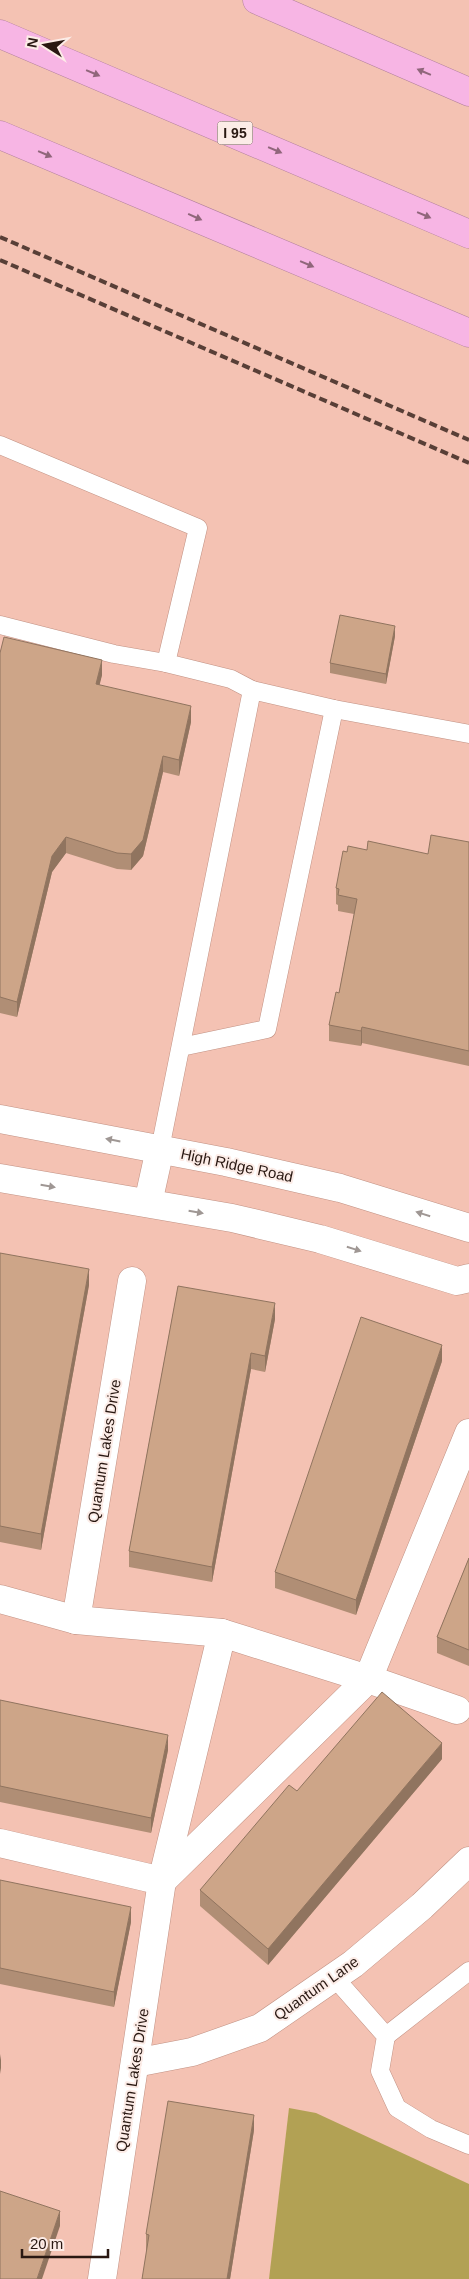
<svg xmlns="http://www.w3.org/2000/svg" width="469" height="2279" viewBox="0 0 469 2279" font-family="Helvetica,sans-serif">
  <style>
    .green { fill: #b2a154 }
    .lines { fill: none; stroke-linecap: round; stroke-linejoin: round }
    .service-casing { stroke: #c19183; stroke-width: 19 }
    .minor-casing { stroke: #c19183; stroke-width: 29 }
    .tertiary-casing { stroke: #c19183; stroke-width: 29 }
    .motorway-casing { stroke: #af7e9a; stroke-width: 29 }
    .service { stroke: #fff; stroke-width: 18 }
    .minor { stroke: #fff; stroke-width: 28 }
    .tertiary { stroke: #fff; stroke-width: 28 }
    .motorway { stroke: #f7b5e4; stroke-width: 28 }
    .rail { stroke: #583f37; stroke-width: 4; stroke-dasharray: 8 4; stroke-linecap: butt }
    .wall { fill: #b08e75 }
    .shaded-wall { fill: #90745f }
    .building { fill: #cda588; stroke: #90745f }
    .oneway { fill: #90667b }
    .oneway2 { fill: #9f9794 }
    .labels { text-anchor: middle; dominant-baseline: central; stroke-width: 4; stroke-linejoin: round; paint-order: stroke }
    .shield { fill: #fcece7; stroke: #685852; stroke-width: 1 }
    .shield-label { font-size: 14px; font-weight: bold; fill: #291812 }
    .street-label { font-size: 15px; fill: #291812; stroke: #fcece7 }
  </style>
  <rect width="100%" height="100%" fill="#f4c2b3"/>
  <path class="green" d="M 289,2108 L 316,2113 L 469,2184 L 469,2279 L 269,2279 Z"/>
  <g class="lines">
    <defs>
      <g id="service">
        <path d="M 0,445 L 198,528 L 166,663 L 231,679 L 252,690"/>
        <path d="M 0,625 L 114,654 L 166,663"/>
        <path d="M 181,1047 L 267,1029 L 334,709"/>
        <path d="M 160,1149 L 252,690 L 334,709 L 469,734"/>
        <path d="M 334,1977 L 386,2036 L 380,2071 L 397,2108 L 431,2129 L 469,2145"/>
        <path d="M 386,2036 L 469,1971"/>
      </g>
      <g id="minor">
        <path d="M 148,1203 L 160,1149"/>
        <path d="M 0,1599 L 76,1620 L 222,1633 L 368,1679 L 457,1710"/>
        <path d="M 76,1620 L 132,1281"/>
        <path d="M 0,1843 L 162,1881 L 368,1679 L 469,1433"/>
        <path d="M 135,2063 L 192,2052 L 260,2028 L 353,1964 L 422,1906 L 469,1861"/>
        <path d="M 102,2279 L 162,1881 L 222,1633"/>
      </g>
      <g id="tertiary">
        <path d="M 0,1119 L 226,1162 L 340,1188 L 469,1228"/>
        <path d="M 0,1178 L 232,1218 L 320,1239 L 457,1281 L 469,1278"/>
      </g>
      <g id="motorway">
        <path d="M 257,0 L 469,92"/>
        <path d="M 0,34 L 469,234"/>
        <path d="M 0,135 L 469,333"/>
      </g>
    </defs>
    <use href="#service" class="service-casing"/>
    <use href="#minor" class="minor-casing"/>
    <use href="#tertiary" class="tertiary-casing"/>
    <use href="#motorway" class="motorway-casing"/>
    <use href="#service" class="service"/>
    <use href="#minor" class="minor"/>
    <use href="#tertiary" class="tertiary"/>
    <use href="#motorway" class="motorway"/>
    <g class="rail">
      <path d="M 0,237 L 469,440"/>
      <path d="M 0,260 L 469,463"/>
    </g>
  </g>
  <g class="wall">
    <path d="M 395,636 L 386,684 L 330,673 L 330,663 Z"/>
    <path d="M 0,653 L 102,675 L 99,685 L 191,722 L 179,776 L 163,772 L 143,856 L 131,870 L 117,869 L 66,853 L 52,872 L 17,1017 L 0,1013 Z"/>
    <path d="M 469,842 L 469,1066 L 362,1043 L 361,1046 L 329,1041 L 329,1025 L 339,993 L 354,914 L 338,911 L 338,905 L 336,904 L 336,888 L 347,852 L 367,850 L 428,854 Z"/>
    <path d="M 0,1253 L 89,1285 L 41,1550 L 0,1542 Z"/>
    <path d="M 178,1286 L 275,1319 L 265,1372 L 251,1369 L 212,1582 L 129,1567 L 129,1551 Z"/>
    <path d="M 442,1361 L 356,1615 L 275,1588 L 275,1572 Z"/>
    <path d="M 469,1558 L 469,1666 L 437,1653 L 437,1637 Z"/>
    <path d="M 0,1700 L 168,1750 L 151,1833 L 0,1802 Z"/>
    <path d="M 442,1759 L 268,1965 L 200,1906 L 200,1890 L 297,1791 Z"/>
    <path d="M 0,1880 L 131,1922 L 114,2007 L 0,1984 Z"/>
    <path d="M 254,2130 L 230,2279 L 142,2279 L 147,2250 L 146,2250 L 146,2234 Z"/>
  </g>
  <g class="shaded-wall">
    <path d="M 395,626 L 395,636 L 386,684 L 386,674 Z"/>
    <path d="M 102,660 L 102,675 L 96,700 L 96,684 Z"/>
    <path d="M 191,706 L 191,722 L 179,776 L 179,760 Z"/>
    <path d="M 163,756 L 163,772 L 143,856 L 131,870 L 131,854 Z"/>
    <path d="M 66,837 L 66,853 L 52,872 L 17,1017 L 17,1002 L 52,856 Z"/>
    <path d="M 362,1027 L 362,1043 L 361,1046 L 361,1031 Z"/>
    <path d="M 89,1269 L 89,1285 L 41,1550 L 41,1534 Z"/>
    <path d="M 275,1303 L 275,1319 L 265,1372 L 265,1356 Z"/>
    <path d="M 442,1345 L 442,1361 L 356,1615 L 356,1600 Z"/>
    <path d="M 251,1353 L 251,1369 L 212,1582 L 212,1567 Z"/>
    <path d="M 168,1735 L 168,1750 L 151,1833 L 151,1818 Z"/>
    <path d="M 442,1743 L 442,1759 L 268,1965 L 268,1949 Z"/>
    <path d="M 131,1907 L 131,1922 L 114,2007 L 114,1992 Z"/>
    <path d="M 1,2054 L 1,2068 L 0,2074 L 0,2060 Z"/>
    <path d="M 254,2115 L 254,2130 L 230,2279 L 227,2279 Z"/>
    <path d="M 60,2211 L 60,2226 L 42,2279 L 37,2279 Z"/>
  </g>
  <g class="building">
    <path d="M 340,615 L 395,626 L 386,674 L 330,663 Z"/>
    <path d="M 4,637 L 102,660 L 96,684 L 191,706 L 179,760 L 163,756 L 143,840 L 131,854 L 117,853 L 66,837 L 52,856 L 17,1002 L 0,997 L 0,653 Z"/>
    <path d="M 431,835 L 469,842 L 469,1051 L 362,1027 L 361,1031 L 329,1025 L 336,992 L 339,993 L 357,899 L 338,895 L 339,889 L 336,888 L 343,851 L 347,852 L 348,846 L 367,850 L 368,841 L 428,854 Z"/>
    <path d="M 0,1253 L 89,1269 L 41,1534 L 0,1526 Z"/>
    <path d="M 178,1286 L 275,1303 L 265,1356 L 251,1353 L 212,1567 L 129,1551 Z"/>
    <path d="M 361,1317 L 442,1345 L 356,1600 L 275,1572 Z"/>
    <path d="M 469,1558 L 469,1650 L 437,1637 Z"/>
    <path d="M 382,1692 L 442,1743 L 268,1949 L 200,1890 L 289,1785 L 297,1791 Z"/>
    <path d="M 0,1700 L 168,1735 L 151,1818 L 0,1786 Z"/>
    <path d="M 0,1880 L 131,1907 L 114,1992 L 0,1968 Z"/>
    <path d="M 168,2101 L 254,2115 L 227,2279 L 142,2279 L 149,2235 L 146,2234 Z"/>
    <path d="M 0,2191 L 60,2211 L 37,2279 L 0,2279 Z"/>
  </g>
  <defs><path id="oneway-solid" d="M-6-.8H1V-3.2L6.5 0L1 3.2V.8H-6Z" transform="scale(1.25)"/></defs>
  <g class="oneway">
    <use href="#oneway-solid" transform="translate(424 72) rotate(-157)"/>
    <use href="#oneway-solid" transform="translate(93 73) rotate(23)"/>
    <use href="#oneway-solid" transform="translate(275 150) rotate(23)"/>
    <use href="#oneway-solid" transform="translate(45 154) rotate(23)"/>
    <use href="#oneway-solid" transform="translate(424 215) rotate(23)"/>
    <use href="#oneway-solid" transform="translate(195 217) rotate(24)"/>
    <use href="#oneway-solid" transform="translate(307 264) rotate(23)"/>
  </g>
  <g class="oneway2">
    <use href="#oneway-solid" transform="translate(113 1140) rotate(-169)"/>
    <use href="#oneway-solid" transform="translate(48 1186) rotate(10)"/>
    <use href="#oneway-solid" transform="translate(196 1212) rotate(10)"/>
    <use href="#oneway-solid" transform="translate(423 1214) rotate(-163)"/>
    <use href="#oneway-solid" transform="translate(354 1249) rotate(17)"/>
  </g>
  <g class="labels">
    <rect class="shield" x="217.5" y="121.5" width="35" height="23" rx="4"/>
    <g class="shield-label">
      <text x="235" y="133">I 95</text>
    </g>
    <g class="street-label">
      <text transform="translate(237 1165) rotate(12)">High Ridge Road</text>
      <text transform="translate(104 1451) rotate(-81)">Quantum Lakes Drive</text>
      <text transform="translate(316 1988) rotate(-35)">Quantum Lane</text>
      <text transform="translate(132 2080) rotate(-81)">Quantum Lakes Drive</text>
    </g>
  </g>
  <g transform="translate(45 45) rotate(281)" stroke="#fcece7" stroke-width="4" paint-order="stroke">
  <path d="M0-4L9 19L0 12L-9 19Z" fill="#291812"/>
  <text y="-8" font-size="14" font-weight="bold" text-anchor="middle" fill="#291812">N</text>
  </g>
  <path d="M22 2249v8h86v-8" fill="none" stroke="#291812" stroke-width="2.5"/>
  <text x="30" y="2249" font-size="15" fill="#291812" stroke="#fcece7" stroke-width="4" paint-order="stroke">20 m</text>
</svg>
